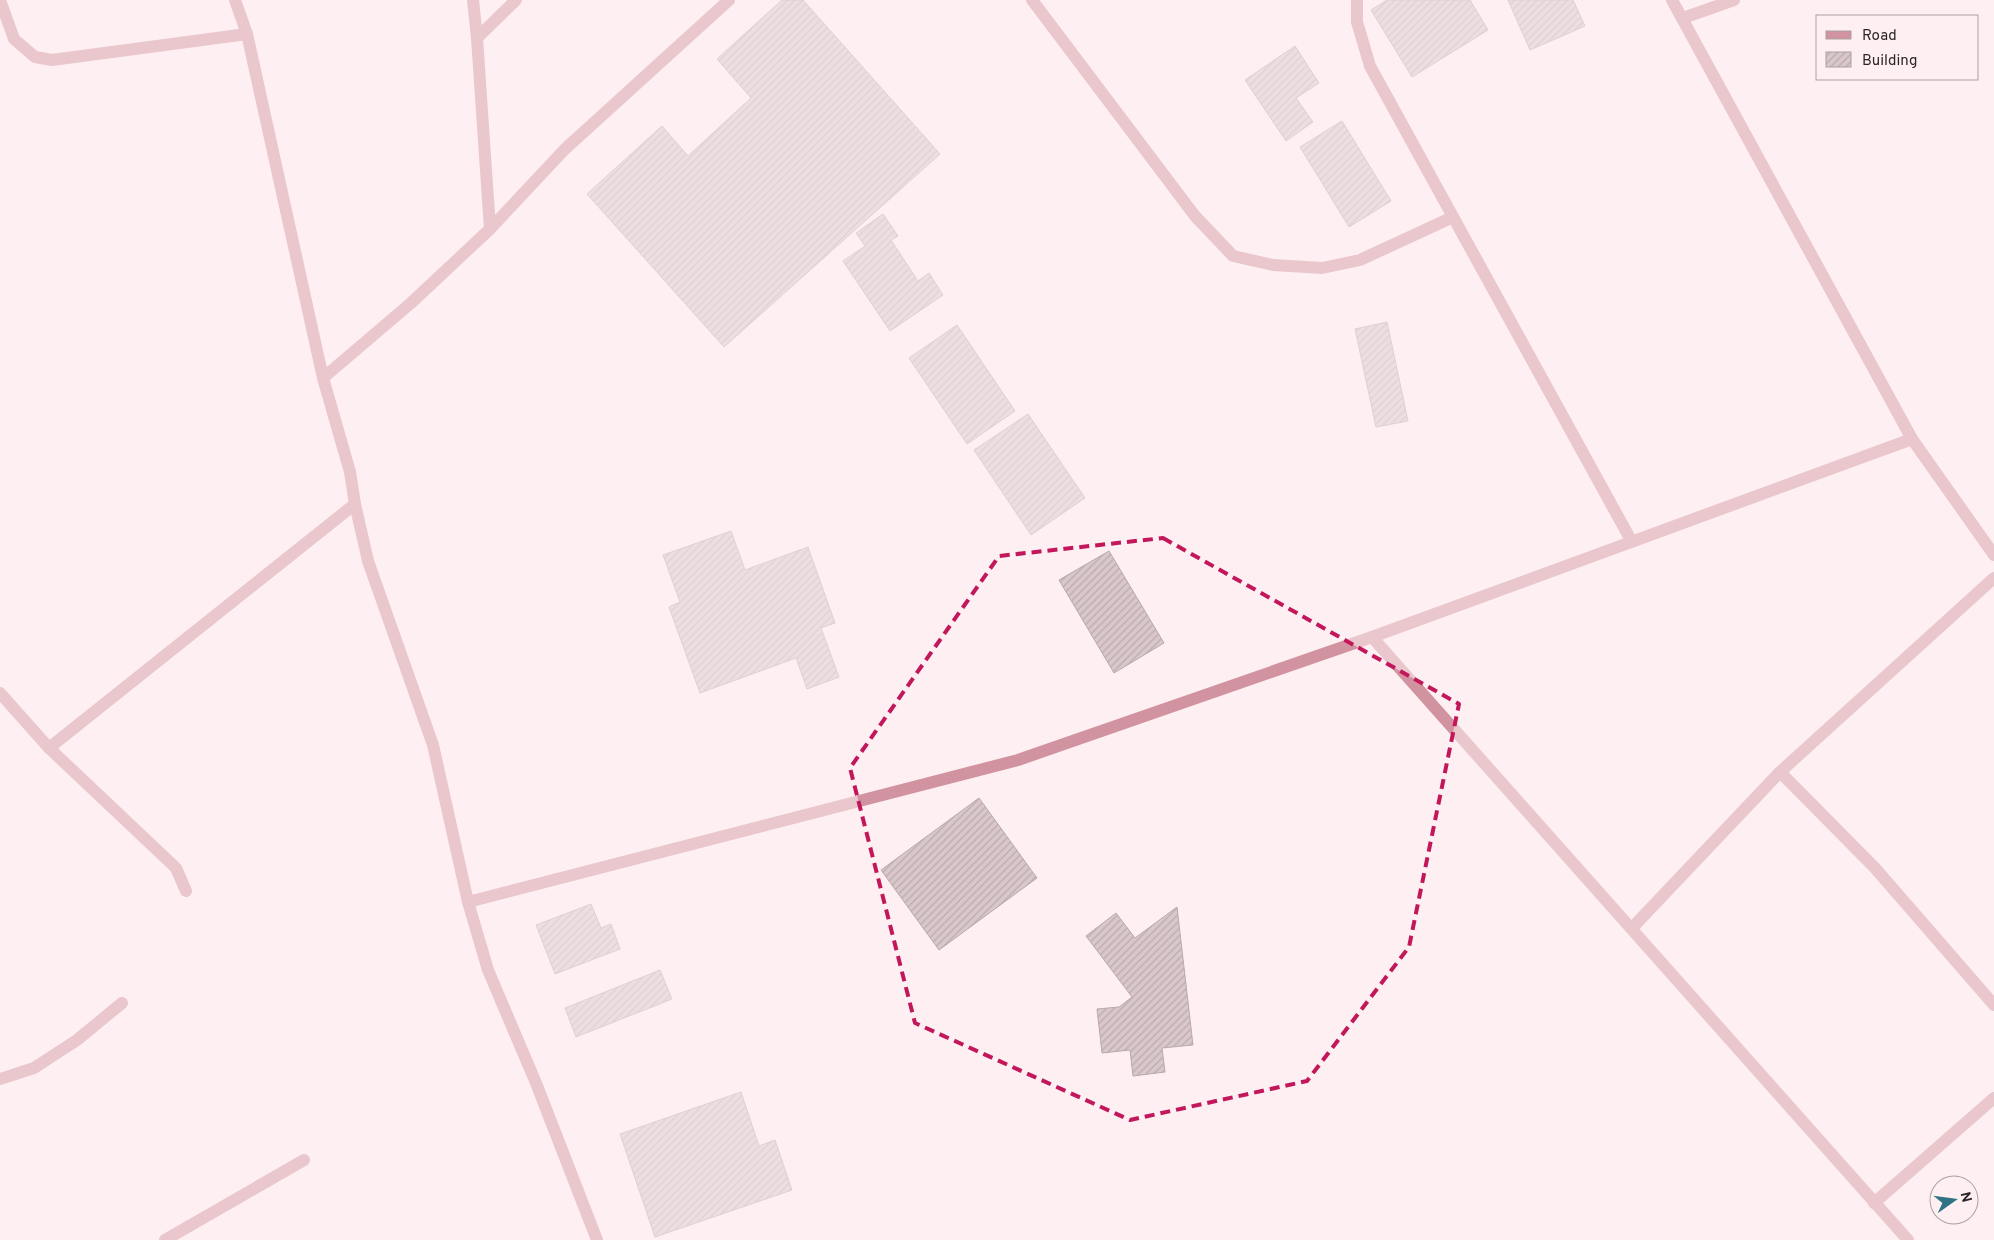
<svg xmlns="http://www.w3.org/2000/svg" width="1994" height="1240" viewBox="0 0 1994 1240" font-family="Overpass,sans-serif">
  <style>
    .building { fill: url(#building-hatch); stroke: #baa9ab }
    .lines { fill: none; stroke-linecap: round; stroke-linejoin: round }
    .minor { stroke: #d293a0; stroke-width: 12 }
    .marked { fill: none; stroke: #c2185b; stroke-width: 4; stroke-dasharray: 10 6; stroke-linejoin: round }
  </style>
  <defs>
    <pattern id="building-hatch" width="6" height="6" patternUnits="userSpaceOnUse" patternTransform="scale(1.25)"><rect width="6" height="6" fill="#d9c7ca"/><path d="M-1 1l2-2M0 6l6-6M5 7l2-2" fill="none" stroke="#baabae"/></pattern>
  </defs>
  <rect width="100%" height="100%" fill="#fef0f2"/>
  <g class="building">
    <path d="M 782,0 L 803,0 L 940,154 L 724,347 L 587,194 L 662,126 L 688,156 L 751,98 L 717,59 Z"/>
    <path d="M 1387,0 L 1470,0 L 1488,30 L 1412,77 L 1371,10 Z"/>
    <path d="M 1508,0 L 1573,0 L 1585,26 L 1530,50 Z"/>
    <path d="M 1295,46 L 1319,83 L 1296,98 L 1313,122 L 1286,141 L 1245,80 Z"/>
    <path d="M 1342,121 L 1391,201 L 1349,227 L 1300,147 Z"/>
    <path d="M 883,214 L 898,236 L 891,240 L 918,281 L 929,273 L 943,295 L 890,331 L 843,261 L 865,246 L 856,233 Z"/>
    <path d="M 1387,322 L 1408,421 L 1376,427 L 1355,329 Z"/>
    <path d="M 957,325 L 1015,411 L 967,444 L 909,358 Z"/>
    <path d="M 1028,414 L 1085,498 L 1031,535 L 974,450 Z"/>
    <path d="M 731,531 L 745,570 L 808,547 L 835,623 L 821,628 L 839,677 L 807,689 L 796,658 L 700,693 L 669,607 L 680,602 L 663,555 Z"/>
    <path d="M 1109,551 L 1164,643 L 1114,673 L 1059,580 Z"/>
    <path d="M 979,798 L 1037,878 L 939,950 L 881,870 Z"/>
    <path d="M 591,904 L 601,928 L 611,924 L 620,949 L 555,974 L 536,925 Z"/>
    <path d="M 1177,907 L 1193,1045 L 1162,1048 L 1165,1072 L 1133,1076 L 1130,1050 L 1102,1053 L 1097,1009 L 1119,1007 L 1132,997 L 1086,936 L 1116,913 L 1135,938 Z"/>
    <path d="M 660,970 L 672,999 L 576,1037 L 565,1008 Z"/>
    <path d="M 741,1092 L 759,1146 L 775,1140 L 792,1190 L 655,1237 L 620,1134 Z"/>
  </g>
  <g class="lines">
    <g class="minor">
      <path d="M 0,0 L 14,39 L 35,57 L 52,60 L 247,34"/>
      <path d="M 235,0 L 247,34 L 323,378 L 350,472 L 355,504 L 368,561 L 433,745 L 468,902 L 488,970 L 536,1083 L 597,1240"/>
      <path d="M 473,0 L 477,38"/>
      <path d="M 1032,0 L 1195,216 L 1233,256 L 1273,265 L 1322,268 L 1360,260 L 1453,217"/>
      <path d="M 1357,0 L 1357,22 L 1370,66 L 1632,542"/>
      <path d="M 1672,0 L 1912,439 L 1994,555"/>
      <path d="M 1683,18 L 1734,0"/>
      <path d="M 490,229 L 477,38 L 516,0"/>
      <path d="M 323,378 L 411,303 L 490,229 L 565,149 L 729,0"/>
      <path d="M 1372,637 L 1908,1240"/>
      <path d="M 0,693 L 49,748 L 176,868 L 186,891"/>
      <path d="M 49,748 L 355,504"/>
      <path d="M 1780,772 L 1875,868 L 1994,1005"/>
      <path d="M 468,902 L 1018,760 L 1372,637 L 1912,439"/>
      <path d="M 1632,928 L 1780,772 L 1994,578"/>
      <path d="M 0,1079 L 34,1068 L 77,1040 L 122,1003"/>
      <path d="M 1874,1203 L 1994,1098"/>
      <path d="M 165,1240 L 304,1160"/>
    </g>
  </g>
  <path d="M0 0H1994V1240H0ZM 1163,538 L 1459,704 L 1409,947 L 1307,1081 L 1130,1120 L 915,1023 L 850,768 L 999,556 Z" fill="#fef0f2" fill-opacity=".55" fill-rule="evenodd"/>
  <path class="marked" d="M 1163,538 L 1459,704 L 1409,947 L 1307,1081 L 1130,1120 L 915,1023 L 850,768 L 999,556 Z"/>
  <rect x="1816" y="15" width="162" height="65" fill="#fef0f2" stroke="#aa9fa1"/>
  <rect x="1826" y="31" width="25" height="8" fill="#d293a0" stroke="#aa9fa1"/>
  <text x="1862" y="40" font-size="15" fill="#2c2527">Road</text>
  <rect x="1826" y="52" width="25" height="15" fill="url(#building-hatch)" stroke="#aa9fa1"/>
  <text x="1862" y="65" font-size="15" fill="#2c2527">Building</text>
  <g transform="translate(1954 1200) rotate(76)"><circle r="24" fill="#fef0f2" stroke="#aa9fa1"/>
  <path d="M0-4L9 19L0 12L-9 19Z" fill="#2f7283"/>
  <text y="-8" font-size="14" font-weight="bold" text-anchor="middle" fill="#2c2527">N</text>
  </g>
</svg>
